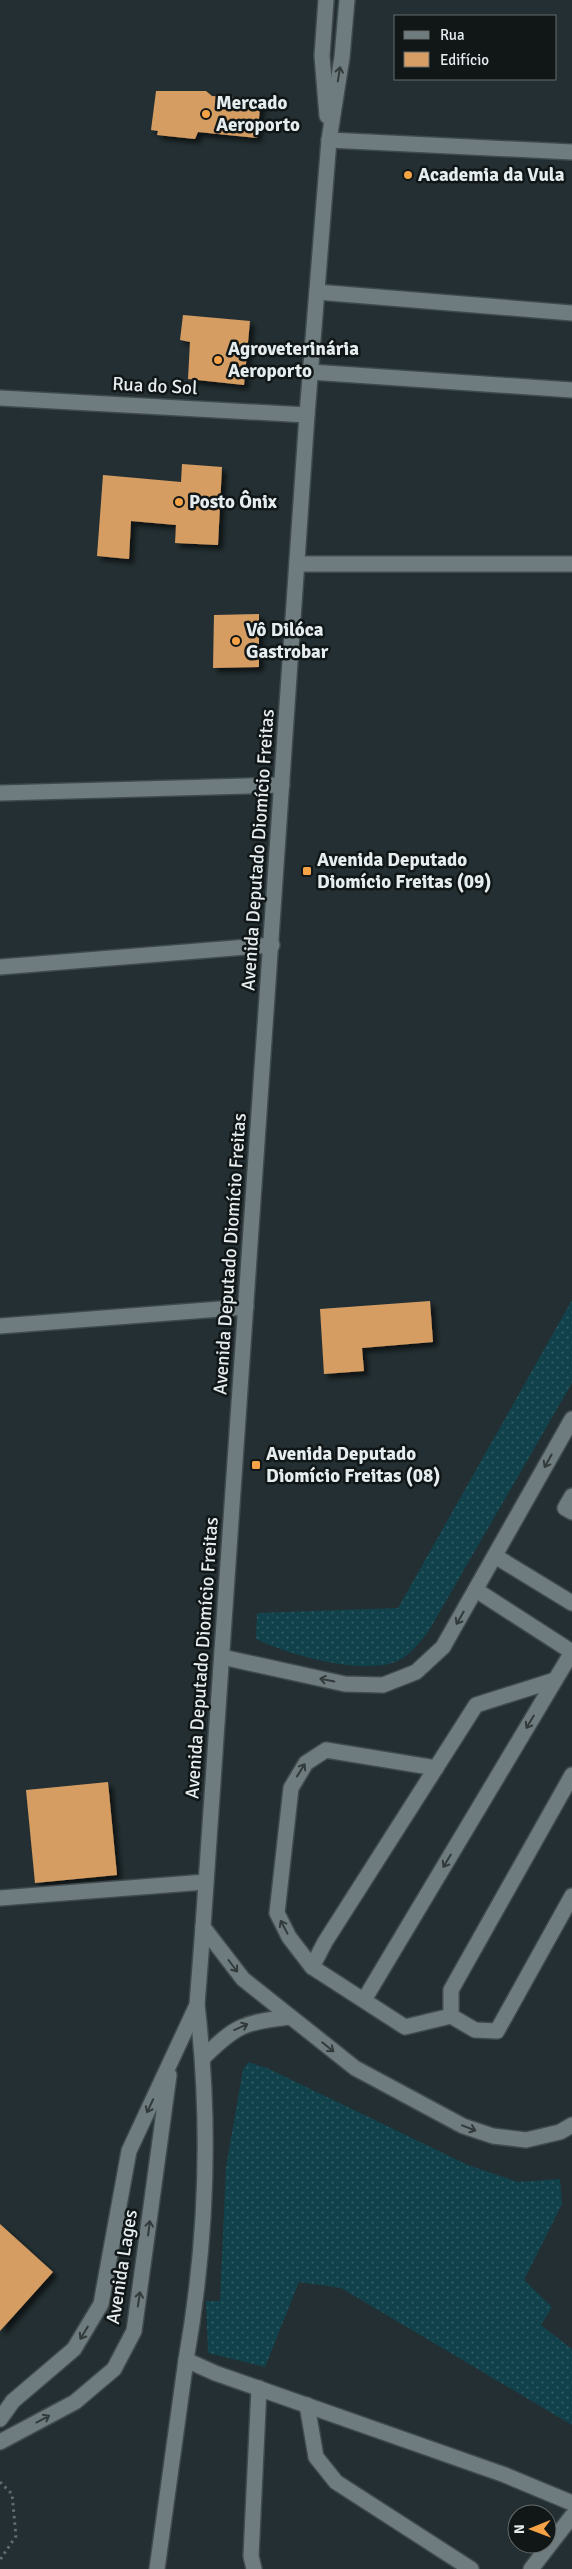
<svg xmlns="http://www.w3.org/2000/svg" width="572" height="2569" viewBox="0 0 572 2569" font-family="Signika,sans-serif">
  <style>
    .grass { fill: url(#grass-dots) }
    .building { fill: #d69d64; filter: url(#shadow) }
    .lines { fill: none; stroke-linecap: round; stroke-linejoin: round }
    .service-casing { stroke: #404a4d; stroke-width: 18 }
    .minor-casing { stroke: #404a4d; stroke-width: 18 }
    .tertiary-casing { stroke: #404a4d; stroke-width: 18 }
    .path { stroke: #616c6e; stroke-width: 3; stroke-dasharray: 2.5 4; stroke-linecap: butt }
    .service { stroke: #6e7c7f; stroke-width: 15 }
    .minor { stroke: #6e7c7f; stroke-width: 15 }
    .tertiary { stroke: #6e7c7f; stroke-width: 15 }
    .oneway { stroke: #323a3b }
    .poi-dot { fill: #f5a346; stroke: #111617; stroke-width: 2 }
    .labels { text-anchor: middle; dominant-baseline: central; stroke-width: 5; stroke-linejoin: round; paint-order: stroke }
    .poi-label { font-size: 19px; font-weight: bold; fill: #e5edef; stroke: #111617; text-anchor: start }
    .street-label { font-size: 19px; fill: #e5edef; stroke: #111617 }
  </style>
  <defs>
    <pattern id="grass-dots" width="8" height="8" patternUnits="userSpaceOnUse" patternTransform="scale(1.25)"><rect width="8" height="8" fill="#11424b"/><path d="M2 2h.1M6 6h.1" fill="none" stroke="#345e65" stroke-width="1.8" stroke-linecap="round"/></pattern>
    <filter id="shadow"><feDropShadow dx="4.5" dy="4.5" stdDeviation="2.5" flood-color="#0009"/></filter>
  </defs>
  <rect width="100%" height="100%" fill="#232f32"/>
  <g class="grass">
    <path d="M 572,1300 L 572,1383 L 428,1632 C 420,1642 410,1655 398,1661 C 362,1676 289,1655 256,1639 L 257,1613 L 398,1608 Z"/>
    <path d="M 248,2062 L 267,2068 L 468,2165 L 518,2182 L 560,2179 L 562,2204 L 524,2280 L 552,2307 L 541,2325 L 572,2349 L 572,2425 L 341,2288 L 299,2282 L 265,2367 L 208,2353 L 206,2301 L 220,2301 L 226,2167 L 243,2070 Z"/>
  </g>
  <g class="building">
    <path d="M 156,91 L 206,91 L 212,96 L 261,99 L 257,138 L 198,132 L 195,139 L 157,135 L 158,131 L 151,130 Z"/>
    <path d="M 183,315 L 250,321 L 244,385 L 188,379 L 190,342 L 180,340 Z"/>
    <path d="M 182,464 L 222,467 L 218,545 L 175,543 L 176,525 L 131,521 L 129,559 L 97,556 L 103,475 L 181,482 Z"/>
    <path d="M 259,614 L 259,667 L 213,668 L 214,615 Z"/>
    <path d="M 430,1301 L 433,1342 L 362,1348 L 364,1371 L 324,1374 L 320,1309 Z"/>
    <path d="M 108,1782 L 117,1875 L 35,1883 L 26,1790 Z"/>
    <path d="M 0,2224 L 53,2272 L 0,2331 Z"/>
  </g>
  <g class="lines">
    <defs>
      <g id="service">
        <path d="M 329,140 L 572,152"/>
        <path d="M 317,292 L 572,313"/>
        <path d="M 311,372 L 572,390"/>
        <path d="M 297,564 L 572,564"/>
        <path d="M 0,967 L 272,945"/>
        <path d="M 572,1496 L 565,1508 L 572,1512"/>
        <path d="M 495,1556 L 572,1603"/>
        <path d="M 476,1590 L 572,1652"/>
        <path d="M 572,1775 L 451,1990 L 451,2016 L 475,2030 L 497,2031 L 572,1896"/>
        <path d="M 312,1967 L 289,1937 L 277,1913 L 291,1788 L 306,1763 L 326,1750 L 436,1768"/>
        <path d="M 364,2000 L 572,1652"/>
        <path d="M 197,2005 C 211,2124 207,2242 186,2360 L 215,2373 L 505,2475 L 572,2503"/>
        <path d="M 451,2016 L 405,2027 L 312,1967 L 325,1942 L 476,1705 L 555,1680"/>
        <path d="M 307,2405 L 316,2457 L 336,2482 L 471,2569"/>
        <path d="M 157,2569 L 186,2360"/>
        <path d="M 254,2569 L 251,2556 L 259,2388"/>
        <path d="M 531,2569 L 572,2516"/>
      </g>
      <g id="minor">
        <path d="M 0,398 L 307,415"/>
        <path d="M 0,793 L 282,785"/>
        <path d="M 0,1326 L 246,1307"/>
        <path d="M 0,1898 L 205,1882"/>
        <path d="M 0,2419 L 13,2401 L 74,2349 L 101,2304 L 129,2151 L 197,2005 L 203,1927"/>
        <path d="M 0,2442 L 75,2402 L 114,2369 L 134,2331 L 169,2075"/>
      </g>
      <g id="tertiary">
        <path d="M 326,0 L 322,56 L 327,116"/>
        <path d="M 347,0 L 342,57 L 329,140 L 307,415 L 203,1927 L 243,1979 L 355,2068 L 463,2126 L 493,2136 L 526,2140 L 560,2132 L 572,2125"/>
        <path d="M 222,1657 L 345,1684 L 383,1685 L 416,1672 L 443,1647 L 572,1419"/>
        <path d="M 203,2058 C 236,2025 243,2023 289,2017"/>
      </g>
    </defs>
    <use href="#service" class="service-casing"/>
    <use href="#minor" class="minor-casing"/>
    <use href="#tertiary" class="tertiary-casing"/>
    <path class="path" d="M 0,2482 L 12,2494 L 16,2536 L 0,2560"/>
    <use href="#service" class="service"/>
    <use href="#minor" class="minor"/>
    <use href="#tertiary" class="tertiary"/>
  </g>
  <defs><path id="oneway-shaft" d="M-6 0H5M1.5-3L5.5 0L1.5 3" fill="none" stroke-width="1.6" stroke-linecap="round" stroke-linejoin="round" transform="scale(1.25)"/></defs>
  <g class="oneway">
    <use href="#oneway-shaft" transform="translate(339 74) rotate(-81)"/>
    <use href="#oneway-shaft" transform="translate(548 1461) rotate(119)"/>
    <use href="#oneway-shaft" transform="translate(460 1618) rotate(120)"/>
    <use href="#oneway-shaft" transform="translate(327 1680) rotate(-169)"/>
    <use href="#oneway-shaft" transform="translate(530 1722) rotate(121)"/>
    <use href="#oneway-shaft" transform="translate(301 1770) rotate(-58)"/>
    <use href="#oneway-shaft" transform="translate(447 1861) rotate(121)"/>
    <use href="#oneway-shaft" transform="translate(284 1927) rotate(-118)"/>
    <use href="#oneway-shaft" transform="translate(233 1966) rotate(53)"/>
    <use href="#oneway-shaft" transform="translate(241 2027) rotate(-24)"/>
    <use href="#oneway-shaft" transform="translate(328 2047) rotate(39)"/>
    <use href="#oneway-shaft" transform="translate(150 2106) rotate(115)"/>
    <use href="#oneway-shaft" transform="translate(469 2128) rotate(21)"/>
    <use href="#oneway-shaft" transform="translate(149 2228) rotate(-83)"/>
    <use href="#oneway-shaft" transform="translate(139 2299) rotate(-81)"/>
    <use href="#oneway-shaft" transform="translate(84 2333) rotate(121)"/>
    <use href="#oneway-shaft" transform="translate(43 2419) rotate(-28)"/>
  </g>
  <g class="poi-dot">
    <circle cx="206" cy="114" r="5"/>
    <circle cx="408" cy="175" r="5"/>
    <circle cx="218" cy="360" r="5"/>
    <circle cx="179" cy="502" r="5"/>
    <circle cx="236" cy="641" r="5"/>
    <rect x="302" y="866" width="10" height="10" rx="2.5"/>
    <rect x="251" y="1460" width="10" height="10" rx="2.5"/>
  </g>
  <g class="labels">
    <g class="poi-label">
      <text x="216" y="103">Mercado<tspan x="216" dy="22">Aeroporto</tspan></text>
      <text x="418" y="175">Academia da Vula</text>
      <text x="228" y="349">Agroveterinária<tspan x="228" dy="22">Aeroporto</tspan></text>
      <text x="189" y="502">Posto Ônix</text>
      <text x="246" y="630">Vô Dilóca<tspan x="246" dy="22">Gastrobar</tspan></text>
      <text x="317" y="860">Avenida Deputado<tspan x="317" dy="22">Diomício Freitas (09)</tspan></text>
      <text x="266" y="1454">Avenida Deputado<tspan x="266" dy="22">Diomício Freitas (08)</tspan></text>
    </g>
    <g class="street-label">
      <text transform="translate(155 386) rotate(3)">Rua do Sol</text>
      <text transform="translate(258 850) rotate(-86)">Avenida Deputado Diomício Freitas</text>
      <text transform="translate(230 1254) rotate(-86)">Avenida Deputado Diomício Freitas</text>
      <text transform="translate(202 1658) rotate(-86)">Avenida Deputado Diomício Freitas</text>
      <text transform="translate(122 2267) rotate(-81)">Avenida Lages</text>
    </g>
  </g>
  <rect x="394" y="15" width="162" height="65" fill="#111617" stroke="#666c6d"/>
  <rect x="404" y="31" width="25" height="8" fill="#6e7c7f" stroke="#666c6d"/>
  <text x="440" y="40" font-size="15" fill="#e5edef">Rua</text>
  <rect x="404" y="52" width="25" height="15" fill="#d69d64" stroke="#666c6d"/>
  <text x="440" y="65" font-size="15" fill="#e5edef">Edifício</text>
  <g transform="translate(532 2529) rotate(269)"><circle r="24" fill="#111617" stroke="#666c6d"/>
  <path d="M0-4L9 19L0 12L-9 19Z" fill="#f5a346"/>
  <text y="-8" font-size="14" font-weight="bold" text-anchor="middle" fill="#e5edef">N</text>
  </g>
</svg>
